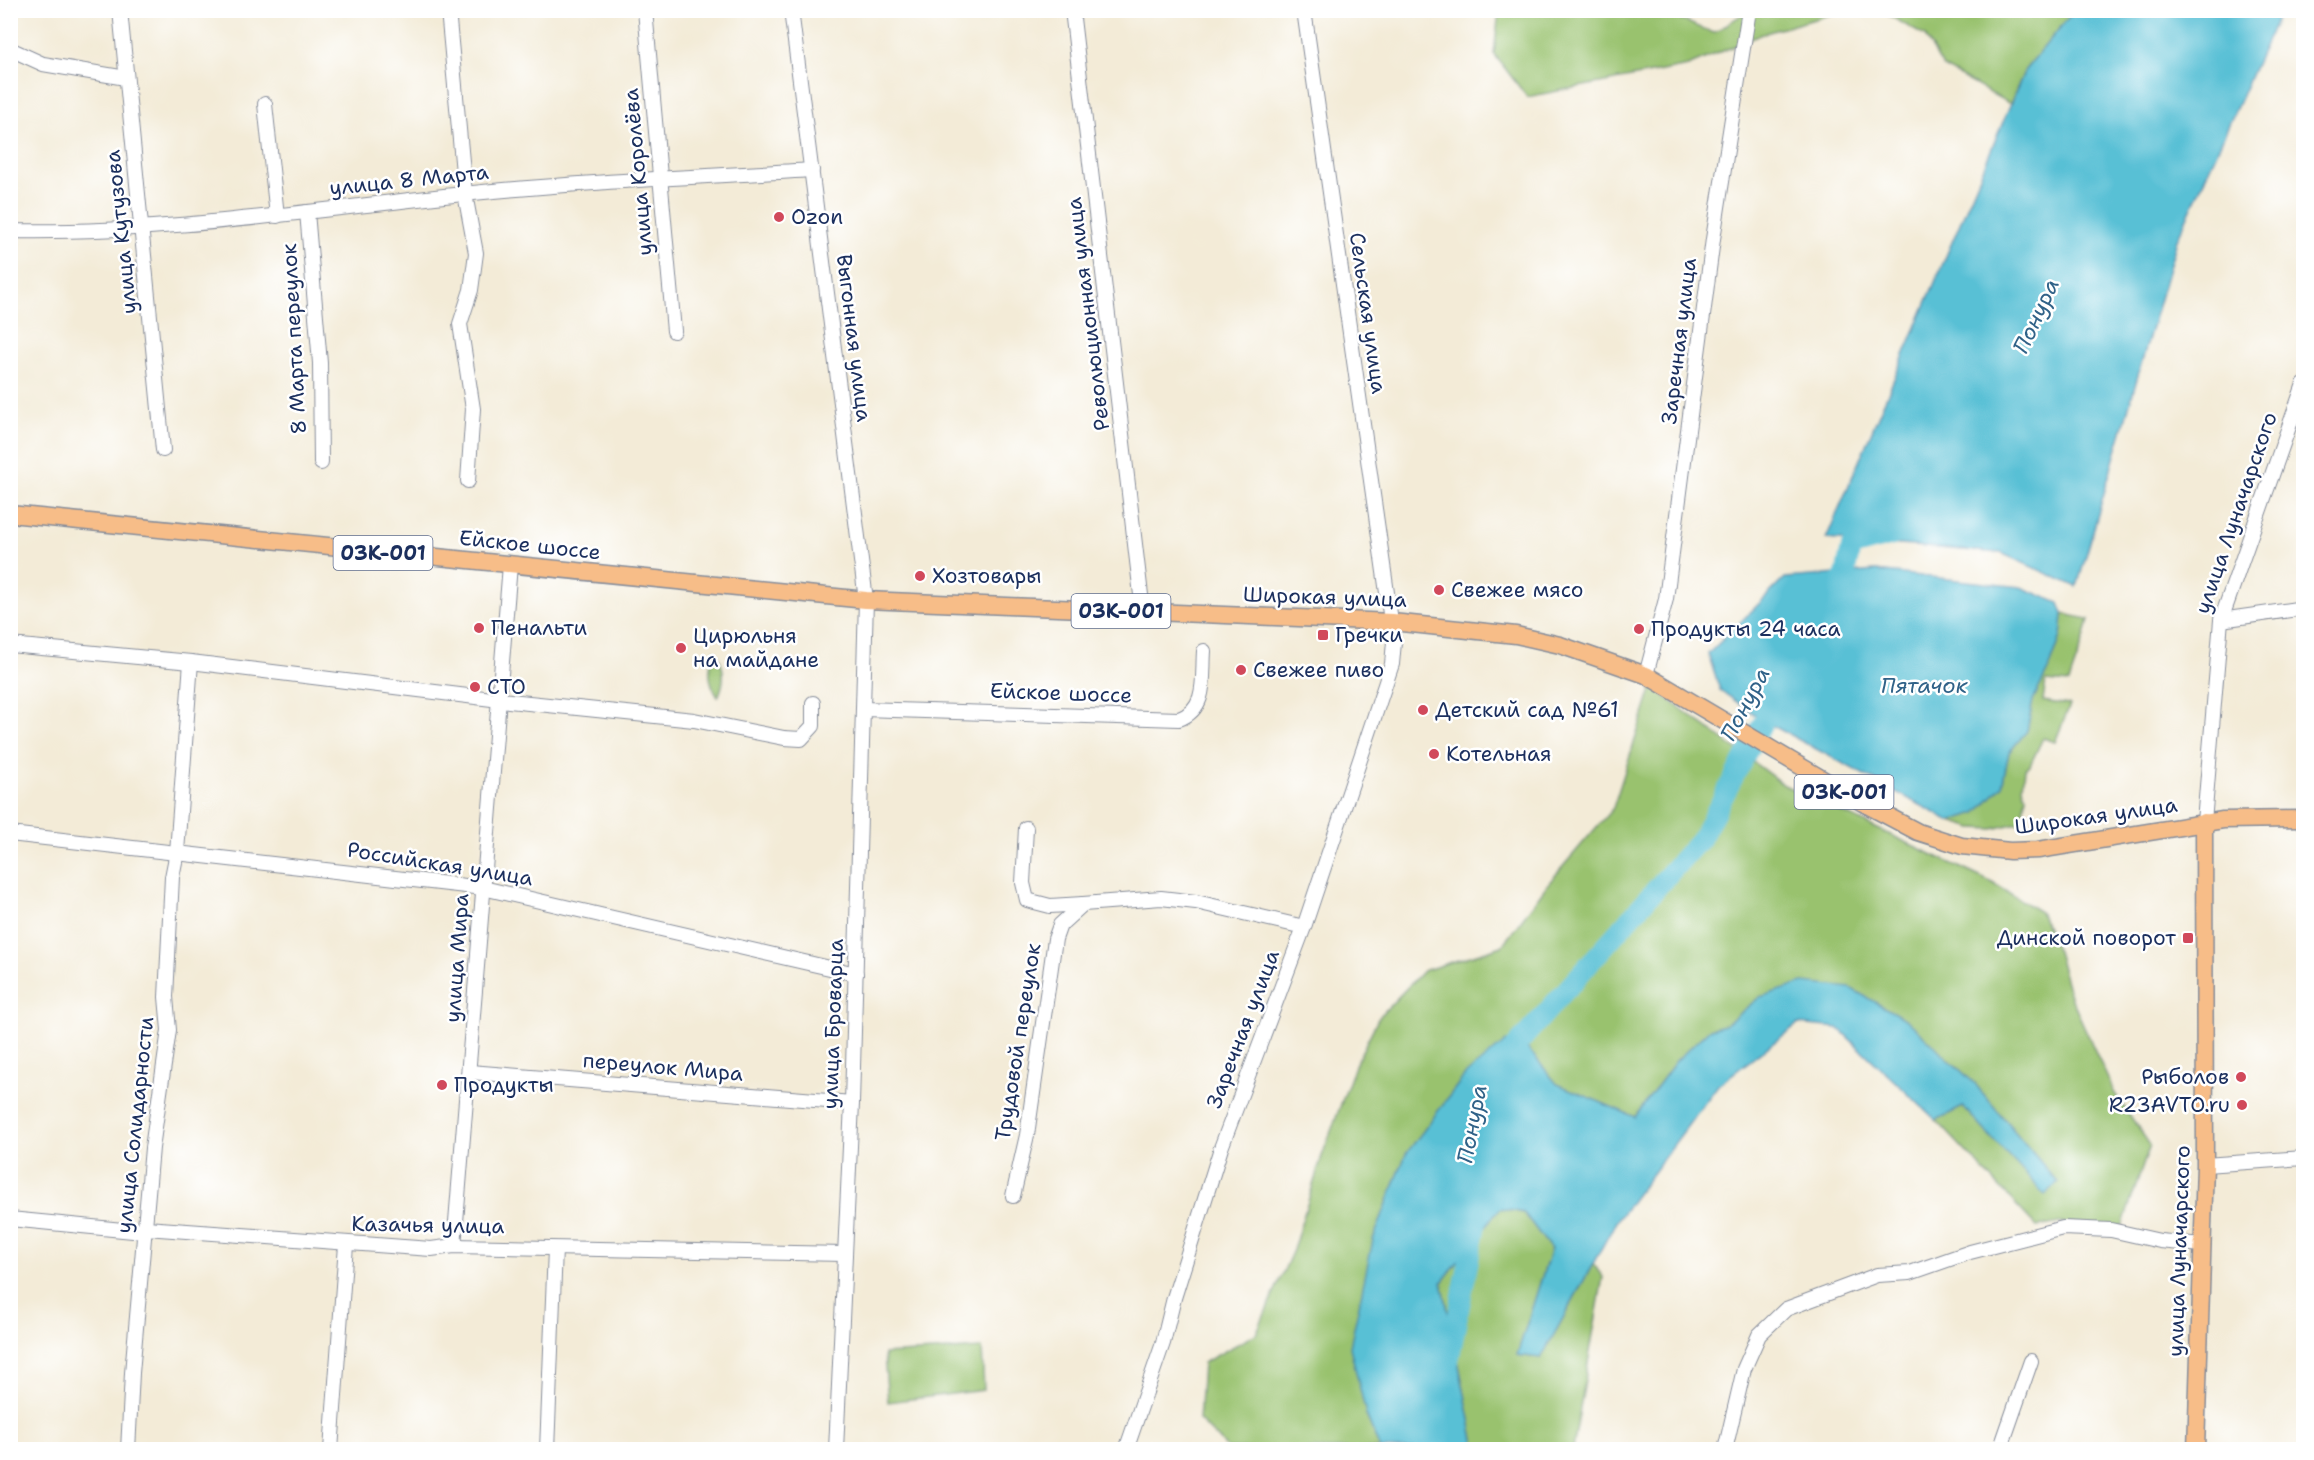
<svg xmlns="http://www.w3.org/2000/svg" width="2314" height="1460" viewBox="0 0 2314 1460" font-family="'Shantell Sans',sans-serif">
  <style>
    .green { fill: #99c26e; stroke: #5a7866; stroke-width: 1.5 }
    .water { fill: #58c0d5; stroke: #3a789a; stroke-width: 1.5 }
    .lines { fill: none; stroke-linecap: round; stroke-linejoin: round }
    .river { stroke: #58c0d5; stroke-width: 20 }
    .minor-casing { stroke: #878d9a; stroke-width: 16 }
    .major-casing { stroke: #878d9a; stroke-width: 19 }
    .minor { stroke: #fff; stroke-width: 14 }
    .major { stroke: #f7bd88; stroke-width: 16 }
    .poi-dot { fill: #d1495b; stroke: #fff; stroke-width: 2 }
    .labels { text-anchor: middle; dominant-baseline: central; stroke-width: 5; stroke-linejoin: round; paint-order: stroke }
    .shield { fill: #fff; stroke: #5f6d8e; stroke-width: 1.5 }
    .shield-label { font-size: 20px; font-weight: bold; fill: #1b2f5e }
    .street-label { font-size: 21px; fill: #1b2f5e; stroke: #fff }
    .poi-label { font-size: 21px; fill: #1b2f5e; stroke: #fff; text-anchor: start }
    .water-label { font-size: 22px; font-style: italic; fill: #306288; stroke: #fff }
  </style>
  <rect width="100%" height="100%" fill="#fff"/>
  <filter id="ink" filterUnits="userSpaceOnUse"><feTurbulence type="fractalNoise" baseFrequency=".0167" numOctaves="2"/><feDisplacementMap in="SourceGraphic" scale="12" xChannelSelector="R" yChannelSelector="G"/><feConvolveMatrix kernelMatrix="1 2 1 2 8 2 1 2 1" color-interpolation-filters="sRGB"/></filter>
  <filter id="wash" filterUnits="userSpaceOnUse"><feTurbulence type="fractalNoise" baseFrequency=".008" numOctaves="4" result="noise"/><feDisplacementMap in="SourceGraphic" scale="24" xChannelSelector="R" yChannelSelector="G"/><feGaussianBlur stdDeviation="1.35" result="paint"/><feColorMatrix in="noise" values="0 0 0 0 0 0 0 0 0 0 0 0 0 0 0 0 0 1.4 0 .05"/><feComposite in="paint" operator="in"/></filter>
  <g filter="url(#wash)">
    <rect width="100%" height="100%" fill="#f3ebd7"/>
    <g class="green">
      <path d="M 1499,11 L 1659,11 L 1714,33 L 1747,11 L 1843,11 L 1762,34 L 1688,66 L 1527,97 L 1494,54 Z"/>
      <path d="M 1881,11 L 2074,11 L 2025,70 L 2010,104 L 1943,67 L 1925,36 Z"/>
      <path d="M 2063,614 L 2089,619 C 2085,642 2075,661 2069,683 L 2046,681 L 2043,701 L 2070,705 L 2055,742 L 2043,738 L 2030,765 L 2025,769 L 2023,787 L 2026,796 L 2021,822 L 1993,829 L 1973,828 L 1950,821 L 1976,813 L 2002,786 L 2009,752 L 2027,731 L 2033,700 L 2051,664 L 2061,636 Z"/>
      <path d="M 715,651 C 725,666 726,681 718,697 C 708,682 707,668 715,651 Z"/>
      <path d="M 1652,687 L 1784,785 L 1993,883 L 2040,912 L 2057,951 L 2069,993 L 2102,1066 L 2114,1092 L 2150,1145 L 2122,1227 L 2060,1223 L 2037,1227 L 1936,1120 L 1963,1107 L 2045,1194 L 2058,1183 L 1975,1084 L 1907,1020 L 1850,988 L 1760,997 L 1725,1025 L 1710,1029 L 1676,1061 L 1635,1117 L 1557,1084 L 1528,1049 L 1465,1075 L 1406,1154 L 1373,1240 L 1366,1414 L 1380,1449 L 1228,1449 L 1199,1420 L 1203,1363 L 1256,1334 L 1293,1250 L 1322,1156 L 1356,1063 L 1379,1017 L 1423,971 L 1502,946 L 1547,885 L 1613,808 Z"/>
      <path d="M 1500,1208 L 1524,1213 L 1551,1249 L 1517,1355 L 1541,1358 L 1593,1264 L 1603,1277 L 1573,1449 L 1476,1449 L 1442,1282 Z"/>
      <path d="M 982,1348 L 984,1390 L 888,1402 L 884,1354 Z"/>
    </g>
    <g class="water">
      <path d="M 2074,11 L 2280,11 L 2177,240 L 2077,587 L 2001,553 L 1826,539 L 2025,70 Z"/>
      <path d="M 1876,571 L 2021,587 L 2059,603 L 2063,614 L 2061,636 L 2051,664 L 2033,700 L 2027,731 L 2009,752 L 2002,786 L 1976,813 L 1950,821 L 1764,721 L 1720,690 L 1708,654 L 1785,578 Z"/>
      <path d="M 1803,983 L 1850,988 L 1907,1020 L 1975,1084 L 2058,1183 L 2045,1195 L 1963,1107 L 1936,1120 L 1838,1028 L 1798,1024 L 1718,1085 L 1616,1222 L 1541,1358 L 1517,1355 L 1551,1249 L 1524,1213 L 1500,1208 L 1442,1282 L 1476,1449 L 1380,1449 L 1366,1414 L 1350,1347 L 1373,1240 L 1406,1154 L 1465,1075 L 1506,1041 L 1528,1049 L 1557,1084 L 1635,1117 L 1676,1061 L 1710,1029 L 1725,1025 L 1760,997 Z"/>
    </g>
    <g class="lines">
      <g class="river">
        <path d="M 1831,596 L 1845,575 L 1851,547 L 1892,536"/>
        <path d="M 1508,1067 L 1510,1053 L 1702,837 L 1776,698"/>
        <path d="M 1449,1361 L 1477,1219"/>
      </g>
    </g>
  </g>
  <g filter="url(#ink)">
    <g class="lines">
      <defs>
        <g id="minor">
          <path d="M 120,10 L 163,450"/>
          <path d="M 448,10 L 465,194 L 476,253 L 471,290 L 460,324 L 473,409 L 468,481"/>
          <path d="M 645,10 L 674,331"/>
          <path d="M 791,10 L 866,600 L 852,1103 L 836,1450"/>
          <path d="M 1072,10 L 1143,612"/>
          <path d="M 10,49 L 43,64 L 126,78"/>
          <path d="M 265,104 L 277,216"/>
          <path d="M 307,212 L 320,363 L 321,463"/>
          <path d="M 10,231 C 162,234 313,210 463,194 C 579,182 696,177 812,170"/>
          <path d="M 2221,620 L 2304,608"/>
          <path d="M 10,645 L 191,662 L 500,700 L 694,720 L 784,738 L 801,739 L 813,726 L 813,703"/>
          <path d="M 1646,675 L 1666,599 L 1713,239 L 1749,10"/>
          <path d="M 863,709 L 1179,719 C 1208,708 1202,678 1204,651"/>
          <path d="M 2204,822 L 2221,620 L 2304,384"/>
          <path d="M 1026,828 L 1023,883 L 1027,900 L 1050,906 L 1083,904"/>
          <path d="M 10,834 L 483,888 L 856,974"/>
          <path d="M 470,1072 L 852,1103"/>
          <path d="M 2205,1165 L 2304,1158"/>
          <path d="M 1013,1196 L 1027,1135 L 1055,939 L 1060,925 L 1083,904 L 1161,898 L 1196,902 L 1304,927"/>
          <path d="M 10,1219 L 133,1231 L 146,1228 L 431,1249 L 454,1246 L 845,1254"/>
          <path d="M 454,1246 L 510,565"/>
          <path d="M 128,1450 L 132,1373 L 152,1148 L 169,1030 L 166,997 L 172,877 L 177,852 L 191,662"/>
          <path d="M 331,1450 L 346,1245"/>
          <path d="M 547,1450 L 555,1249"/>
          <path d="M 1126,1450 L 1163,1343 L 1174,1298 L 1221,1148 L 1304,927 L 1392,664 L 1394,642 L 1304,10"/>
          <path d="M 1725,1450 L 1744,1369 L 1759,1335 L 1786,1309 L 1877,1275 L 1910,1273 L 1970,1252 L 2063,1228 L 2111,1230 L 2160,1241 L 2202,1245"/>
          <path d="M 2000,1450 L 2031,1361"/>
        </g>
        <g id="major">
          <path d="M 10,514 L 866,600 L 1392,622 L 1516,635 L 1560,645 L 1646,675 L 1863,803 L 1918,832 L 1962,846 L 2010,851 L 2038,850 L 2223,820 L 2304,819"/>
          <path d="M 2196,1450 L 2205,1165 L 2204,822"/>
        </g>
      </defs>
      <use href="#minor" class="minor-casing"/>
      <use href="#major" class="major-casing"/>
      <use href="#minor" class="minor"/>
      <use href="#major" class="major"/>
    </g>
  </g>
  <g class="poi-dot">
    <circle cx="779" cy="217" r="6"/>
    <circle cx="920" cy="576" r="6"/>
    <circle cx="1439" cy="590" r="6"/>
    <circle cx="479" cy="628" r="6"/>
    <circle cx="1639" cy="629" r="6"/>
    <rect x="1317" y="629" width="12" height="12" rx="3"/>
    <circle cx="681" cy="648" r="6"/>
    <circle cx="1241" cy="670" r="6"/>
    <circle cx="475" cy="687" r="6"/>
    <circle cx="1423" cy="710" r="6"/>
    <circle cx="1434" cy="754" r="6"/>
    <rect x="2182" y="932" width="12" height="12" rx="3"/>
    <circle cx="2241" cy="1077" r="6"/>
    <circle cx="442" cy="1085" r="6"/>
    <circle cx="2242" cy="1105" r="6"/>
  </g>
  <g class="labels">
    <g class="shield">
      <rect x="333.5" y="536" width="99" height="34" rx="4.5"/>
      <rect x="1071.5" y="594" width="99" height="34" rx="4.5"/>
      <rect x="1794.5" y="775" width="99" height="34" rx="4.5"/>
    </g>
    <g class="shield-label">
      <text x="383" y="553">03К-001</text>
      <text x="1121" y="611">03К-001</text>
      <text x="1844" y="792">03К-001</text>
    </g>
    <g class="street-label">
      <text transform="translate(638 172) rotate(-95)">улица Королёва</text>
      <text transform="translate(409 180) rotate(-6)">улица 8 Марта</text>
      <text transform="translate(121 232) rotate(-96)">улица Кутузова</text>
      <text transform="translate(1368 313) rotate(82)">Сельская улица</text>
      <text transform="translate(1088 314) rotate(-97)">Революционная улица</text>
      <text transform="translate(854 338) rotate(83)">Выгонная улица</text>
      <text transform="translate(294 339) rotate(-93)">8 Марта переулок</text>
      <text transform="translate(1679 341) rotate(-83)">Заречная улица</text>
      <text transform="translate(2236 513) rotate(-71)">улица Луначарского</text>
      <text transform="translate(530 545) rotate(6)">Ейское шоссе</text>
      <text transform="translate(1325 597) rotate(2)">Широкая улица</text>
      <text transform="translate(1061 693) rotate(2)">Ейское шоссе</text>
      <text transform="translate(2096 816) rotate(-8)">Широкая улица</text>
      <text transform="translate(440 864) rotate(9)">Российская улица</text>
      <text transform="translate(457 958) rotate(-86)">улица Мира</text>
      <text transform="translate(833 1024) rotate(-88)">улица Броварца</text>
      <text transform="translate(1243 1029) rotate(-69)">Заречная улица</text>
      <text transform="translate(1018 1042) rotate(-81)">Трудовой переулок</text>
      <text transform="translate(663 1067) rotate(5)">переулок Мира</text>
      <text transform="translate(135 1125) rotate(-84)">улица Солидарности</text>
      <text transform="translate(428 1225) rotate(1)">Казачья улица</text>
      <text transform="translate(2179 1251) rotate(-88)">улица Луначарского</text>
    </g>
    <g class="poi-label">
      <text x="791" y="217">Ozon</text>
      <text x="932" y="576">Хозтовары</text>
      <text x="1451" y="590">Свежее мясо</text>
      <text x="491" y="628">Пенальти</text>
      <text x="1651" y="629">Продукты 24 часа</text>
      <text x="1335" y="635">Гречки</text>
      <text x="693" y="636">Цирюльня<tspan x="693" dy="24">на майдане</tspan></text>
      <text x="1253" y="670">Свежее пиво</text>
      <text x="487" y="687">СТО</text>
      <text x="1435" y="710">Детский сад №61</text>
      <text x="1446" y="754">Котельная</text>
      <text x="2176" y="938" text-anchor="end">Динской поворот</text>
      <text x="2229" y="1077" text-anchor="end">Рыболов</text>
      <text x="454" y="1085">Продукты</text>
      <text x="2230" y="1105" text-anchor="end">R23AVTO.ru</text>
    </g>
    <g class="water-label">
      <text transform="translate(2036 316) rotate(-65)">Понура</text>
      <text x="1924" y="685">Пятачок</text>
      <text transform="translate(1745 704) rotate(-62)">Понура</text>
      <text transform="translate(1472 1124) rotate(-79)">Понура</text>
    </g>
  </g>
  <rect width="2314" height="1460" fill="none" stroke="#fff" stroke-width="36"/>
</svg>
